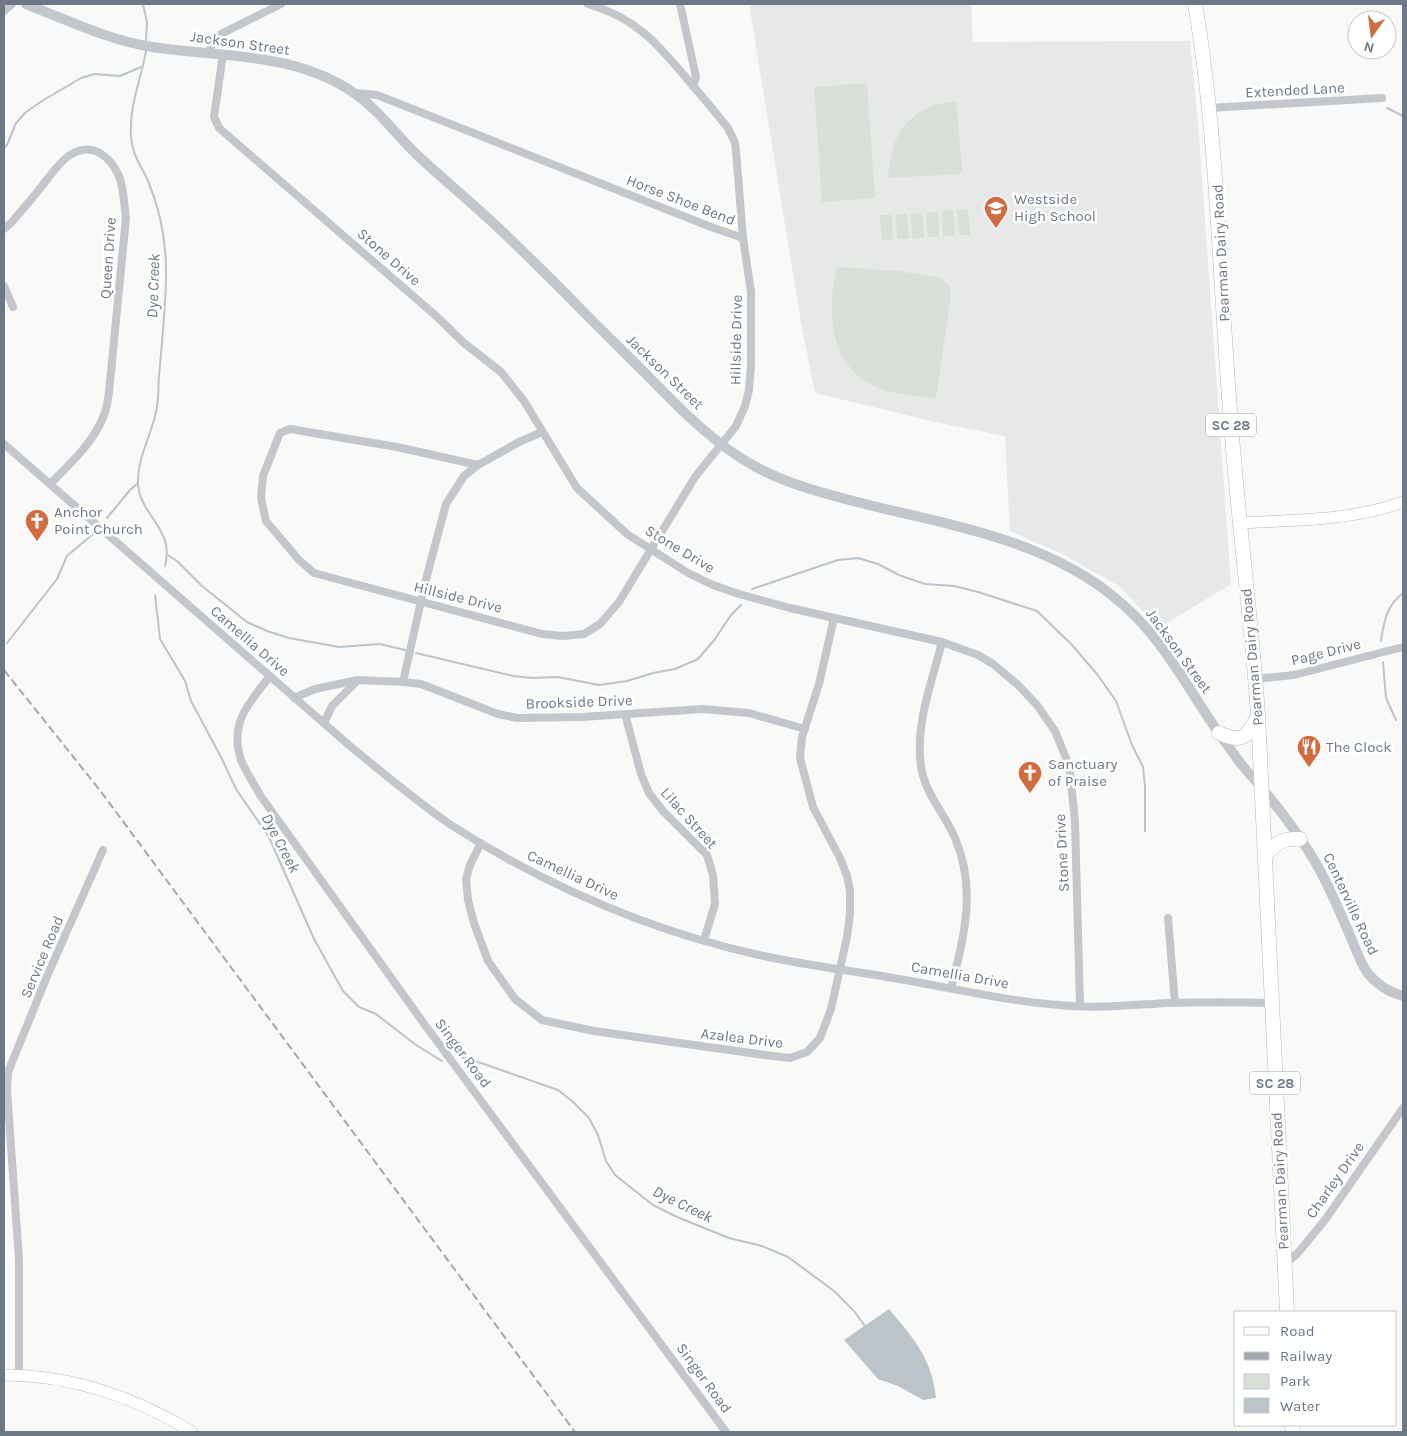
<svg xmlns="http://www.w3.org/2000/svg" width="1407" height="1436" viewBox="0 0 1407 1436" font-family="Karla,sans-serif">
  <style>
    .built { fill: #e7e8e8 }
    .green { fill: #d9ded7 }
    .water { fill: #bbc4c9 }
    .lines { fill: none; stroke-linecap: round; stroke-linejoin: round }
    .stream { stroke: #bbc4c9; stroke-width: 2 }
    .secondary-casing { stroke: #b4b8bd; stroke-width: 12 }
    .trunk-casing { stroke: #b5b8bb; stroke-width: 15 }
    .minor { stroke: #c3c6ca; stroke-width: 8 }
    .tertiary { stroke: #c3c6ca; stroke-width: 10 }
    .secondary { stroke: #fff; stroke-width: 11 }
    .trunk { stroke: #fff; stroke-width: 14 }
    .rail { stroke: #a3a8ae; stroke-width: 2; stroke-dasharray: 8 4; stroke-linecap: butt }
    .labels { text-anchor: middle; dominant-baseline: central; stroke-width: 5; stroke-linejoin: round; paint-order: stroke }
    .shield { fill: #fff; stroke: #98a0aa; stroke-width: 1 }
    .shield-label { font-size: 14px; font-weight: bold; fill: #6c7885 }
    .street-label { font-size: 15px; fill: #6c7885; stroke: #fff }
    .poi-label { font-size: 15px; fill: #6c7885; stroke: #fff; text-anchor: start }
    .water-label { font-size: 16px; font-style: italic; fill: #677780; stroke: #fff }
  </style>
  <rect width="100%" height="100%" fill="#f9f9f8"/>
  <path class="built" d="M 749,4 L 971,4 L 973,42 L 1190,41 L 1199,136 L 1231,584 L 1159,628 L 1119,586 L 1064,555 L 1010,531 L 1005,436 L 935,422 L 815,393 L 801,322 Z"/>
  <g class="green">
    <path d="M 867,83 L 875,198 L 822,202 L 814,87 Z"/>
    <path d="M 956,101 L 962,169 L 959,174 L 888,178 C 890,134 910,105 956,101 Z"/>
    <path d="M 953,210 L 955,235 L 943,236 L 942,211 Z"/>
    <path d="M 957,210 L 968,210 L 970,235 L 959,235 Z"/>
    <path d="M 938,212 L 939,237 L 928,237 L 926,213 Z"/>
    <path d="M 922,213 L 924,238 L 912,238 L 911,214 Z"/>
    <path d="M 896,214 L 907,214 L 909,239 L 897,239 Z"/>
    <path d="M 880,215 L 892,215 L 893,240 L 882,240 Z"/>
    <path d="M 837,267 L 898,271 L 941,278 L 949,285 L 951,294 L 936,398 C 920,396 903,395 887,391 C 831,375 825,315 837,267 Z"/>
  </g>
  <path class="water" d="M 889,1309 C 913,1338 932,1358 936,1398 L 923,1400 L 898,1386 L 878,1379 L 844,1340 Z"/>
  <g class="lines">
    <g class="stream">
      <path d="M 143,4 L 147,22 L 146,41"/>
      <path d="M 146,51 C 141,79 129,106 131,136 C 132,155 141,165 148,181 C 162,214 167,246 166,281 C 165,312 162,344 159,376 C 158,385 159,396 157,406 C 154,431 137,456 138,483 C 140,517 175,528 165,566"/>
      <path d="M 1387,108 L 1403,116"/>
      <path d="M 4,148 L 7,145 L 16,123 L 26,112 L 42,101 L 81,78 L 95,74 L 120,76 L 141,67"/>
      <path d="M 107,518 L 130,490 L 138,483"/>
      <path d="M 168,555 L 177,561 L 202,586 L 247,622 L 267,631 L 289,638 L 339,647 L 380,644 L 405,650"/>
      <path d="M 752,589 L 838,560 L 858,558 L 878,564 L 899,575 L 925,584 L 954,586 L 978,592 L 1037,611 L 1071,644 L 1097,674 L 1116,701 L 1132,745 L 1143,767 L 1145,787 L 1145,831"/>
      <path d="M 155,595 L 160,639 L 185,681 L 191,701 L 222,759 L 236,789 L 269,837 L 314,939 L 343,991 L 359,1007 L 376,1014 L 416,1045 L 442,1061"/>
      <path d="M 1381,641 C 1384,622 1386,606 1403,593"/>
      <path d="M 7,643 L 57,579 L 67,556 L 93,534"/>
      <path d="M 416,653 L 513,676 L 532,678 L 558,677 L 599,685 L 627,681 L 653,673 L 675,669 L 698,659 L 715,639 L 731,615 L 741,605"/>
      <path d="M 1383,662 L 1386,698 L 1396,720"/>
      <path d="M 461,1057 L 481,1063 L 558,1090 L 572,1101 L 589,1118 L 598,1135 L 606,1161 L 615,1175 L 653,1205 L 677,1217 L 729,1238 L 762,1246 L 788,1257 L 834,1291 L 854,1311 L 865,1326"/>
    </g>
    <defs>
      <g id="secondary">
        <path d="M 1239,523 C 1294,520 1351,521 1403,502"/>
        <path d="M 4,1375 C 71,1375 136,1397 192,1432"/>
      </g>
      <g id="trunk">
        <path d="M 1195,4 C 1218,138 1219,275 1230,410 C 1237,512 1251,613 1258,715 L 1287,1312"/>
        <path d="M 1219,733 C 1243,744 1247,737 1258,716"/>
        <path d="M 1266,854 C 1278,842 1282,838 1300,839"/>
        <path d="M 1292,1425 L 1293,1432"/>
      </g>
    </defs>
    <use href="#secondary" class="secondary-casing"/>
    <use href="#trunk" class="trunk-casing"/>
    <g class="minor">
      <path d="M 680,4 L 696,77 L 693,86"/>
      <path d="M 4,11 L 12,4"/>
      <path d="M 209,53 L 212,44 L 219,35 L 281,4"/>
      <path d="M 223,54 L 214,117 L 219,128 L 435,315 L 464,343 L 501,372 L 524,401 L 577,488 L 627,534 L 688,573 L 713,585 L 739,594 L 790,608 L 942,642 L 978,655 L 993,664 L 1018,685 L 1037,705 L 1055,731 L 1066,758 L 1070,773 L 1075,821 L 1080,1006"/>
      <path d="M 355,93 L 377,95 L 711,227 L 743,238 L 736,151 L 735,143 L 728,128 C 715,112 702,96 688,80 C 657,43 636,18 588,4"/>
      <path d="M 1209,108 L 1382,98"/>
      <path d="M 4,229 L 12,222 C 22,210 32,199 42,186 C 50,176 59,162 70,155 C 92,141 110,156 119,176 C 124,189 124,204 126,218 L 109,392 C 108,400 107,408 104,415 C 94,442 69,465 50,484"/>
      <path d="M 4,286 L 13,307"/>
      <path d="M 542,432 L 519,442 L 478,465 L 397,447 L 290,429 L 280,433 L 263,476 L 261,498 L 266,521 L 299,560 L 314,573 L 542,634 L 563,636 L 584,634 L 600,624 L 619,602 L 695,477 L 736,426 L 745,406 L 749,390 L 751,366 L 751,292 L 743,238"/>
      <path d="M 4,444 L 350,746 C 383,773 416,801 451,825 C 548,887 655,933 768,957 C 811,966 855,971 899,979 C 952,988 1006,1001 1059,1005 C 1095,1009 1132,1005 1168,1003 C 1202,1002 1237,1002 1271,1003"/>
      <path d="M 942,642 C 932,682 915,724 921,766 C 924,792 945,814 955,838 C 977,889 964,937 951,988"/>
      <path d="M 270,676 C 250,702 230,721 240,757 C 244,770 254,783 260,795 L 425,1025 L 726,1432"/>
      <path d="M 1256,679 L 1294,675 L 1403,647"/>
      <path d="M 403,682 L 425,583 L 446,504 L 464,476 L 478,465"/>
      <path d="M 294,698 L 315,689 L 358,680"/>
      <path d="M 625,714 L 641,774 L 649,793 L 663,811 L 707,855 L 713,875 L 715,904 L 704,940"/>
      <path d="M 324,723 L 332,706 L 358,680 L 403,682 L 421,684 L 498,714 L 517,718 L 582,717 L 703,709 L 749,713 L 805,729"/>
      <path d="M 481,843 L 470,865 L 466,879 L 468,900 L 474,923 L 488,961 L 515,999 L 542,1020 L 594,1031 L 765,1055 L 790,1058 L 807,1052 L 820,1038 L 831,1009 L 847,937 L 850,914 L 850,891 L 847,876 L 840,858 L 813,807 L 800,758 L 802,737 L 819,684 L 834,618"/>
      <path d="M 1168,918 L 1175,1003"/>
      <path d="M 1285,1264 L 1297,1254 L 1325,1220 L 1403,1108"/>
      <path d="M 19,1375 L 19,1259 L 7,1090 L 8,1072 L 48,974 L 103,850"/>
    </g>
    <path class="tertiary" d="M 26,4 C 67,20 108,40 152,47 C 219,57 292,52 351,91 C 376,107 394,132 415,153 C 445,181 478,208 508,237 C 527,255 546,274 565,293 C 592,321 620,348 647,375 C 680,409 714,444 756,467 C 788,484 822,493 857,502 C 954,527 1060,540 1134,615 C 1166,647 1187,686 1212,723 C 1220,736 1229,747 1238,760 C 1245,769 1253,778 1261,787 C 1280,810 1303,840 1318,867 C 1331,890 1341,915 1352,940 C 1356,950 1360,962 1367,972 C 1376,984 1389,992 1403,996"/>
    <use href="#secondary" class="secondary"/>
    <use href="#trunk" class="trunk"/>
    <path class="rail" d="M 4,670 L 102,793 L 575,1432"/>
  </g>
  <defs>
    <symbol id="school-pin" viewBox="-11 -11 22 30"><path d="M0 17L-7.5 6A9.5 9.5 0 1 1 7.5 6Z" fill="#d16c40" stroke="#fff"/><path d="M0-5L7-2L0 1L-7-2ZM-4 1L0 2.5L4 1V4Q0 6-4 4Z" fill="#fff"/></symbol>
    <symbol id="church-pin" viewBox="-11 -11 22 30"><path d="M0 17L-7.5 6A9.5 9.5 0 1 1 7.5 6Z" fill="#d16c40" stroke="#fff"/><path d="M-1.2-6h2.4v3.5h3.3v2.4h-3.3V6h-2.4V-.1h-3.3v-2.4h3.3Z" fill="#fff"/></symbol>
    <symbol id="restaurant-pin" viewBox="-11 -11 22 30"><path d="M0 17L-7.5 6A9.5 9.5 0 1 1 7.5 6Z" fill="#d16c40" stroke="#fff"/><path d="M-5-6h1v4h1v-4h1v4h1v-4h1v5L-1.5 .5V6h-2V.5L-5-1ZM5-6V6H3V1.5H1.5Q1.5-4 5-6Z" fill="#fff"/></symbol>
  </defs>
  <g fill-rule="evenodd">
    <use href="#school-pin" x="982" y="194" width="28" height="38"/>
    <use href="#church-pin" x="23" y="507" width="28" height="38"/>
    <use href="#restaurant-pin" x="1295" y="733" width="28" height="38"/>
    <use href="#church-pin" x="1016" y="759" width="28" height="38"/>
  </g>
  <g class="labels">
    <g class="shield">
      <rect x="1206" y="413.5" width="50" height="23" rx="4"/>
      <rect x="1250" y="1071.5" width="50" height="23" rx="4"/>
    </g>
    <g class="shield-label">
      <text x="1231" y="425">SC 28</text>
      <text x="1275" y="1083">SC 28</text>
    </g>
    <g class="street-label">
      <text transform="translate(240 43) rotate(8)">Jackson Street</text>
      <text transform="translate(1295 90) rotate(-3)">Extended Lane</text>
      <text transform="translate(681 200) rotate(21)">Horse Shoe Bend</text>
      <text transform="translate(1221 253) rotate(-93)">Pearman Dairy Road</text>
      <text transform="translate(389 257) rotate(41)">Stone Drive</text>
      <text transform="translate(108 258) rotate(-86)">Queen Drive</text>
      <text transform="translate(736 340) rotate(-89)">Hillside Drive</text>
      <text transform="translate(665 372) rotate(44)">Jackson Street</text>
      <text transform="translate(680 549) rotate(31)">Stone Drive</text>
      <text transform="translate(458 597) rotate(14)">Hillside Drive</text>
      <text transform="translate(250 641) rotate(41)">Camellia Drive</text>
      <text transform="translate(1179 651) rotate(54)">Jackson Street</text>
      <text transform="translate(1326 652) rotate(-14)">Page Drive</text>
      <text transform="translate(1252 657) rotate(-95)">Pearman Dairy Road</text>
      <text transform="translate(579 702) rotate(-2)">Brookside Drive</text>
      <text transform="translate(689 818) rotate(48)">Lilac Street</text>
      <text transform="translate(1062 853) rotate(-93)">Stone Drive</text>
      <text transform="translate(573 875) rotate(25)">Camellia Drive</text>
      <text transform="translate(1351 904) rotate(65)">Centerville Road</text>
      <text transform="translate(42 957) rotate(-67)">Service Road</text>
      <text transform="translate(960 975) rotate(10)">Camellia Drive</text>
      <text transform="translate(742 1038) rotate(7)">Azalea Drive</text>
      <text transform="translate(463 1053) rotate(53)">Singer Road</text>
      <text transform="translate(1335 1180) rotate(-55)">Charley Drive</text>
      <text transform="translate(1280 1181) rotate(-93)">Pearman Dairy Road</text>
      <text transform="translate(704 1378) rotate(54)">Singer Road</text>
    </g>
    <g class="poi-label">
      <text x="1014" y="199">Westside<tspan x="1014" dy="17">High School</tspan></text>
      <text x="54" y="512">Anchor<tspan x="54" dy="17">Point Church</tspan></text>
      <text x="1326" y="747">The Clock</text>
      <text x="1048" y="764">Sanctuary<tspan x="1048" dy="17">of Praise</tspan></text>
    </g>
    <g class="water-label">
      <text transform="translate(153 286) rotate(-88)">Dye Creek</text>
      <text transform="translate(281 843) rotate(62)">Dye Creek</text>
      <text transform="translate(683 1204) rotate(26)">Dye Creek</text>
    </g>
  </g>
  <rect width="1407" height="1436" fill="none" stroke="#6c7885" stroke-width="10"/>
  <rect x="1234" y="1311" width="162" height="115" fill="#ffffff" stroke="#c4c9ce"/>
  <rect x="1244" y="1327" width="25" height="8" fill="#ffffff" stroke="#c4c9ce"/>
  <text x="1280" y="1336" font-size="15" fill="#6c7885">Road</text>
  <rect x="1244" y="1352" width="25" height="8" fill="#a3a8ae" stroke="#c4c9ce"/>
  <text x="1280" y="1361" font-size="15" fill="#6c7885">Railway</text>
  <rect x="1244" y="1374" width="25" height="15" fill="#d9ded7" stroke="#c4c9ce"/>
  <text x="1280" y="1386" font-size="15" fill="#6c7885">Park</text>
  <rect x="1244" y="1398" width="25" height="15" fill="#bbc4c9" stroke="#c4c9ce"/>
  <text x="1280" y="1411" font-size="15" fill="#6c7885">Water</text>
  <g transform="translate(1372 35) rotate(194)"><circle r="24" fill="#ffffff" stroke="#c4c9ce"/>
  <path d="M0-4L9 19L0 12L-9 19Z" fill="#d16c40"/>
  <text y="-8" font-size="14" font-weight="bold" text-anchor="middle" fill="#6c7885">N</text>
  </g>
</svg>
